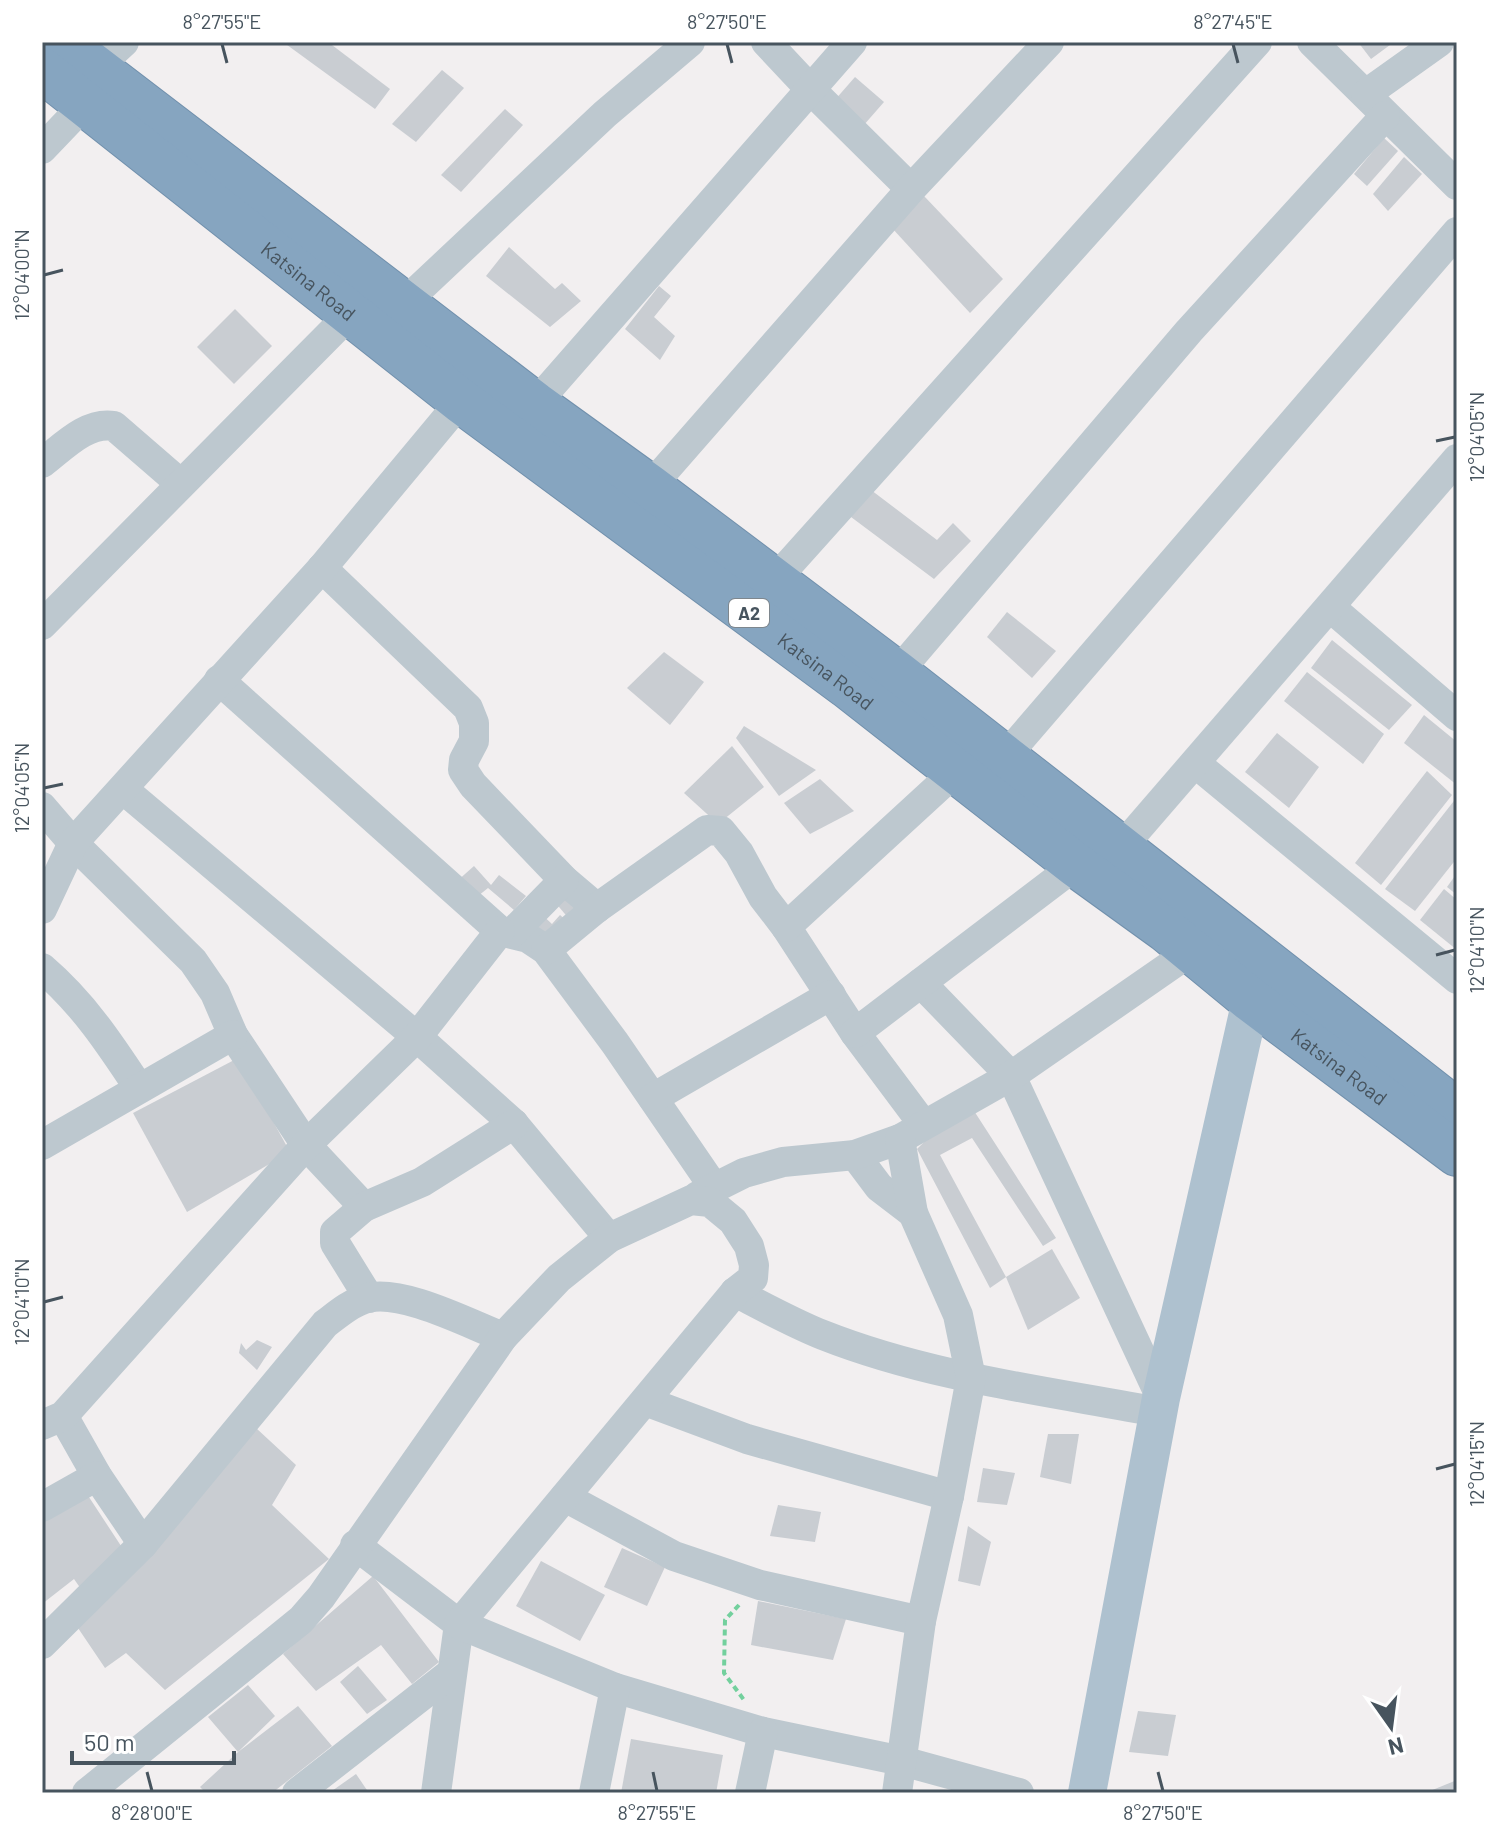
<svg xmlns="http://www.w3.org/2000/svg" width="1499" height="1835" viewBox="0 0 1499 1835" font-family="Barlow,sans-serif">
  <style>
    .building { fill: #c9cdd2 }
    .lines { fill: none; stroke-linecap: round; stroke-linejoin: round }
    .highway-casing { stroke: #7190ac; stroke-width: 46 }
    .path { stroke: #73d09d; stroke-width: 4; stroke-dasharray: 6 4; stroke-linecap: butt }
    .minor { stroke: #bdc8cf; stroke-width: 30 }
    .major { stroke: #aec1cf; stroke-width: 38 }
    .highway { stroke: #86a5c0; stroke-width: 44 }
    .ticks { fill: none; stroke: #47545e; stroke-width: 3 }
    .labels { text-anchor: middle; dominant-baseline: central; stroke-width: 6; stroke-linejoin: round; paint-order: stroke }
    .shield { fill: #fff; stroke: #7e878e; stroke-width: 2 }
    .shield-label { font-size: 18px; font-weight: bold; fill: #47545e }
    .street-label { font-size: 20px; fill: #47545e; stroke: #fff }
    .neatline { fill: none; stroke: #47545e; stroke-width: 3 }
    .ticks-label { font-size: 20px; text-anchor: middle; fill: #47545e }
  </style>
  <rect width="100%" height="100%" fill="#f2eff0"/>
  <g class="building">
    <path d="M 283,42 L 328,42 L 390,89 L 375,109 Z"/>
    <path d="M 1358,42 L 1394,42 L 1371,59 Z"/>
    <path d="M 442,70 L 464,88 L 416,142 L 392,124 Z"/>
    <path d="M 855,77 L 884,102 L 863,126 L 834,101 Z"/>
    <path d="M 505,109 L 523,125 L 461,192 L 441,175 Z"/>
    <path d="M 1384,138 L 1398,151 L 1367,186 L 1354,174 Z"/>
    <path d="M 1404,157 L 1422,174 L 1388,211 L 1373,194 Z"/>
    <path d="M 924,196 L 1003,279 L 970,313 L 892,228 Z"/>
    <path d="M 509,247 L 555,289 L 562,283 L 581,301 L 550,327 L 486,276 Z"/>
    <path d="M 659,286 L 671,296 L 654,317 L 675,336 L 660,360 L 625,329 Z"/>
    <path d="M 235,309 L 272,346 L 234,384 L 197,347 Z"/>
    <path d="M 871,490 L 937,540 L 953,523 L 971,541 L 934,579 L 847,514 Z"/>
    <path d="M 1007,612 L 1056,651 L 1032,678 L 987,637 Z"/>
    <path d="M 1332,640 L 1412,705 L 1389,730 L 1311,668 Z"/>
    <path d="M 664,652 L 704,682 L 670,725 L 627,688 Z"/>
    <path d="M 1307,672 L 1384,734 L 1363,764 L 1284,701 Z"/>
    <path d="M 1424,715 L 1457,742 L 1457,785 L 1404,743 Z"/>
    <path d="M 744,726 L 816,770 L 779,796 L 736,738 Z"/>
    <path d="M 1277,733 L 1319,767 L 1289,808 L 1245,772 Z"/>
    <path d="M 732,746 L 764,787 L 718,824 L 684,793 Z"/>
    <path d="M 1427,771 L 1452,795 L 1381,885 L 1355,863 Z"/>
    <path d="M 820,779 L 854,811 L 810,834 L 784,803 Z"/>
    <path d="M 1457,797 L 1457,858 L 1415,911 L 1385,889 Z"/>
    <path d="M 474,866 L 491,885 L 499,875 L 526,896 L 514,910 L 488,888 L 473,900 L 456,882 Z"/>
    <path d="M 1457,873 L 1457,895 L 1447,887 Z"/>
    <path d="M 1444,889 L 1457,900 L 1457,950 L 1420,920 Z"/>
    <path d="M 568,890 L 584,908 L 570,920 L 554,901 Z"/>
    <path d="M 538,911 L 552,924 L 560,915 L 569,923 L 552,940 L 530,920 Z"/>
    <path d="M 238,1058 L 290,1152 L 187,1212 L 133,1113 Z"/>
    <path d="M 967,1100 L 1056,1238 L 1043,1246 L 972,1138 L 940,1155 L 1006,1277 L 990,1288 L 917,1149 Z"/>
    <path d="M 1052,1249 L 1080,1298 L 1028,1330 L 1006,1277 Z"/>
    <path d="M 257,1340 L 272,1347 L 257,1370 L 239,1353 L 241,1343 L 246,1350 Z"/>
    <path d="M 256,1428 L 296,1465 L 272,1505 L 329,1559 L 165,1690 L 126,1653 L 105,1668 L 78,1628 Z"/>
    <path d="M 1048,1434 L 1079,1434 L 1071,1484 L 1040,1477 Z"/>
    <path d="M 983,1468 L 1015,1473 L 1007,1505 L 977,1502 Z"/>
    <path d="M 83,1488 L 125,1552 L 81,1589 L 74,1579 L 42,1604 L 42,1516 Z"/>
    <path d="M 778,1505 L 821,1512 L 815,1542 L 770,1536 Z"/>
    <path d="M 968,1526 L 991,1542 L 980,1586 L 958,1581 Z"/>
    <path d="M 622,1548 L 665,1567 L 647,1606 L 604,1587 Z"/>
    <path d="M 541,1561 L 605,1595 L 580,1641 L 516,1606 Z"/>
    <path d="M 373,1576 L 439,1662 L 412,1684 L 381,1645 L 316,1691 L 283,1654 Z"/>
    <path d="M 758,1601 L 846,1619 L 833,1660 L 751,1645 Z"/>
    <path d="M 358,1666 L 387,1700 L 367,1714 L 340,1682 Z"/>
    <path d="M 248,1685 L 275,1716 L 238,1752 L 298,1706 L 332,1746 L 272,1793 L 206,1793 L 200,1787 L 238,1752 L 208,1717 Z"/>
    <path d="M 1138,1711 L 1176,1715 L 1168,1756 L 1129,1752 Z"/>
    <path d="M 631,1739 L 723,1755 L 716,1793 L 621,1793 Z"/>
    <path d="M 356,1774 L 369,1793 L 329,1793 Z"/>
    <path d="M 1457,1780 L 1457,1793 L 1425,1793 Z"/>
  </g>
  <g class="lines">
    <defs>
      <g id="highway">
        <path d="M 62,42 L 535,404 L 650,487 L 897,673 L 1457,1111"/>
        <path id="s1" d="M 42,70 L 461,401 L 847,686 L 1076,865 L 1166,930 L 1251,1000 L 1457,1154"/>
      </g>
    </defs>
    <use href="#highway" class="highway-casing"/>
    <path class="path" d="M 739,1605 L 725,1620 L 724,1673 L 744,1700"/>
    <g class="minor">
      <path d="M 766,42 L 811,90 L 911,189"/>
      <path d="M 1312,42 L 1457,185"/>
      <path d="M 96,68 L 124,42"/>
      <path d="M 1366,94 L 1439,42"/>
      <path d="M 42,149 L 85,104"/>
      <path d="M 404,303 L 605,114 L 690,42"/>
      <path d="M 535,404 L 852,42"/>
      <path d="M 42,463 C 63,447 87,421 114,426 L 181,484"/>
      <path d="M 650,487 L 911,189 L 1049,42"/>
      <path d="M 322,568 L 468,708 L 474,723 L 474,741 L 464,760 L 463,770 L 473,785 L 564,880 L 597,908"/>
      <path d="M 773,582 L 1257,42"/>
      <path d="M 1330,607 L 1457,716"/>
      <path d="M 42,625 L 349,315"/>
      <path d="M 897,673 L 1189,331 L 1385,116"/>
      <path d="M 219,680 L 500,931 L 528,938 L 546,950 L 615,1043 L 713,1186"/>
      <path d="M 1004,758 L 1457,232"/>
      <path d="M 1195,763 L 1457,979"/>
      <path d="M 124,790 L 417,1037 L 514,1124 L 609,1238"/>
      <path d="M 42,807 L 73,843 L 193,961 L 215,993 L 233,1035 L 306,1145 L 364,1207"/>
      <path d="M 1121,848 L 1457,459"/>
      <path d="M 42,909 L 73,843 L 322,568 L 461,401"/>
      <path d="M 786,927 L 855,1033 L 923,1124"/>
      <path d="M 512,933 L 564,880"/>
      <path d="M 546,950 L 597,908 L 707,830 L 721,831 L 739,853 L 763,897 L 786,927 L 956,771"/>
      <path d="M 42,968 C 83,1003 110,1044 139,1088"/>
      <path d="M 921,983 L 1011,1076 L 1161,1398"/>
      <path d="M 855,1033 L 1076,865"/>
      <path d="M 653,1098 L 831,995"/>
      <path d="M 42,1145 L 233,1035"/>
      <path d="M 855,1155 L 879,1187 L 913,1213"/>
      <path d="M 698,1196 L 744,1173 L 783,1162 L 855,1155 L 900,1139 L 1011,1076 L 1190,952"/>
      <path d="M 735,1292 C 764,1307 793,1323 823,1335 C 929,1377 1047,1391 1158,1412"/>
      <path d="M 369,1298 L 335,1243 L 335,1232 L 364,1207 L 422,1182 L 514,1124"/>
      <path d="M 645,1401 L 747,1439 L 949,1496"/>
      <path d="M 63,1416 L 97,1476 L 143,1544"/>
      <path d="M 42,1425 L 63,1416 L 306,1145 L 417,1037 L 500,931"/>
      <path d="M 565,1497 L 674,1556 L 760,1585 L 921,1621"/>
      <path d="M 42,1507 L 97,1476"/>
      <path d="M 355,1545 L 459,1624 L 436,1793"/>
      <path d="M 42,1644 L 143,1544 L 325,1324 C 338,1314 351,1303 367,1298 C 403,1289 469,1324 503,1337"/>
      <path d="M 87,1793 L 301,1620 L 321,1597 L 503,1337 L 559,1278 L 609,1238 L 691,1200 L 710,1202 L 733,1221 L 749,1246 L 754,1265 L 753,1278 L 735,1292 L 459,1624 L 615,1688 L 763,1732 L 902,1761 L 1019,1793"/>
      <path d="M 297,1793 L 451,1673"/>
      <path d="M 594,1793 L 615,1688"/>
      <path d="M 750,1793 L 763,1732"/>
      <path d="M 897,1793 L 921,1621 L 949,1496 L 971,1378 L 958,1315 L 913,1213 L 900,1139"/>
    </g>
    <path class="major" d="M 1087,1793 L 1161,1398 L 1251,1000 L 1266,977"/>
    <use href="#highway" class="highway"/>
  </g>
  <path class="ticks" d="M 222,44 L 227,63M 727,44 L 732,63M 1233,44 L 1238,63M 44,275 L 63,270M 1436,441 L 1455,437M 44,788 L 63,784M 1436,955 L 1455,950M 44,1302 L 63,1297M 1436,1469 L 1455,1464M 147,1772 L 152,1791M 653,1772 L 657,1791M 1158,1772 L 1163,1791"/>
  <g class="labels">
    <rect class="shield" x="729" y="599" width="40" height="28" rx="6"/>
    <g class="shield-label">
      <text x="749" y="613">A2</text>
    </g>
    <g class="street-label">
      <text stroke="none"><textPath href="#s1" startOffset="340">Katsina Road</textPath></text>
      <text stroke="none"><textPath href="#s1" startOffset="988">Katsina Road</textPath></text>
      <text stroke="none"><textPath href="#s1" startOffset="1636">Katsina Road</textPath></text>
    </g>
  </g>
  <rect width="1499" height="1835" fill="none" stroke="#ffffff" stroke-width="88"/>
  <g transform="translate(1391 1727) rotate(166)" stroke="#ffffff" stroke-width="6" paint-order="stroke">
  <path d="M0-6L14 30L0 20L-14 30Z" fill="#47545e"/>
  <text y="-12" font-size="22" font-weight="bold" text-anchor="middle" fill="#47545e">N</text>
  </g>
  <path d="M72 1751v12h162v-12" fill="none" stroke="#47545e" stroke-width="4"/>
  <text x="84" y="1751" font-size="24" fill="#47545e" stroke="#ffffff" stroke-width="6" paint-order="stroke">50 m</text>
  <rect x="44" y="44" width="1411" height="1747" class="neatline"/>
  <g class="ticks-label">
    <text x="222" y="29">8°27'55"E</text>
    <text x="727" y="29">8°27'50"E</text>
    <text x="1233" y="29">8°27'45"E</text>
    <text transform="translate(22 275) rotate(-90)" y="7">12°04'00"N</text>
    <text transform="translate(1477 437) rotate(-90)" y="7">12°04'05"N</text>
    <text transform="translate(22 788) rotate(-90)" y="7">12°04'05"N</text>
    <text transform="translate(1477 950) rotate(-90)" y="7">12°04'10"N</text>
    <text transform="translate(22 1302) rotate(-90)" y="7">12°04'10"N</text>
    <text transform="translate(1477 1464) rotate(-90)" y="7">12°04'15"N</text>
    <text x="152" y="1820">8°28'00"E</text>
    <text x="657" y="1820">8°27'55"E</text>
    <text x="1163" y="1820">8°27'50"E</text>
  </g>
</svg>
